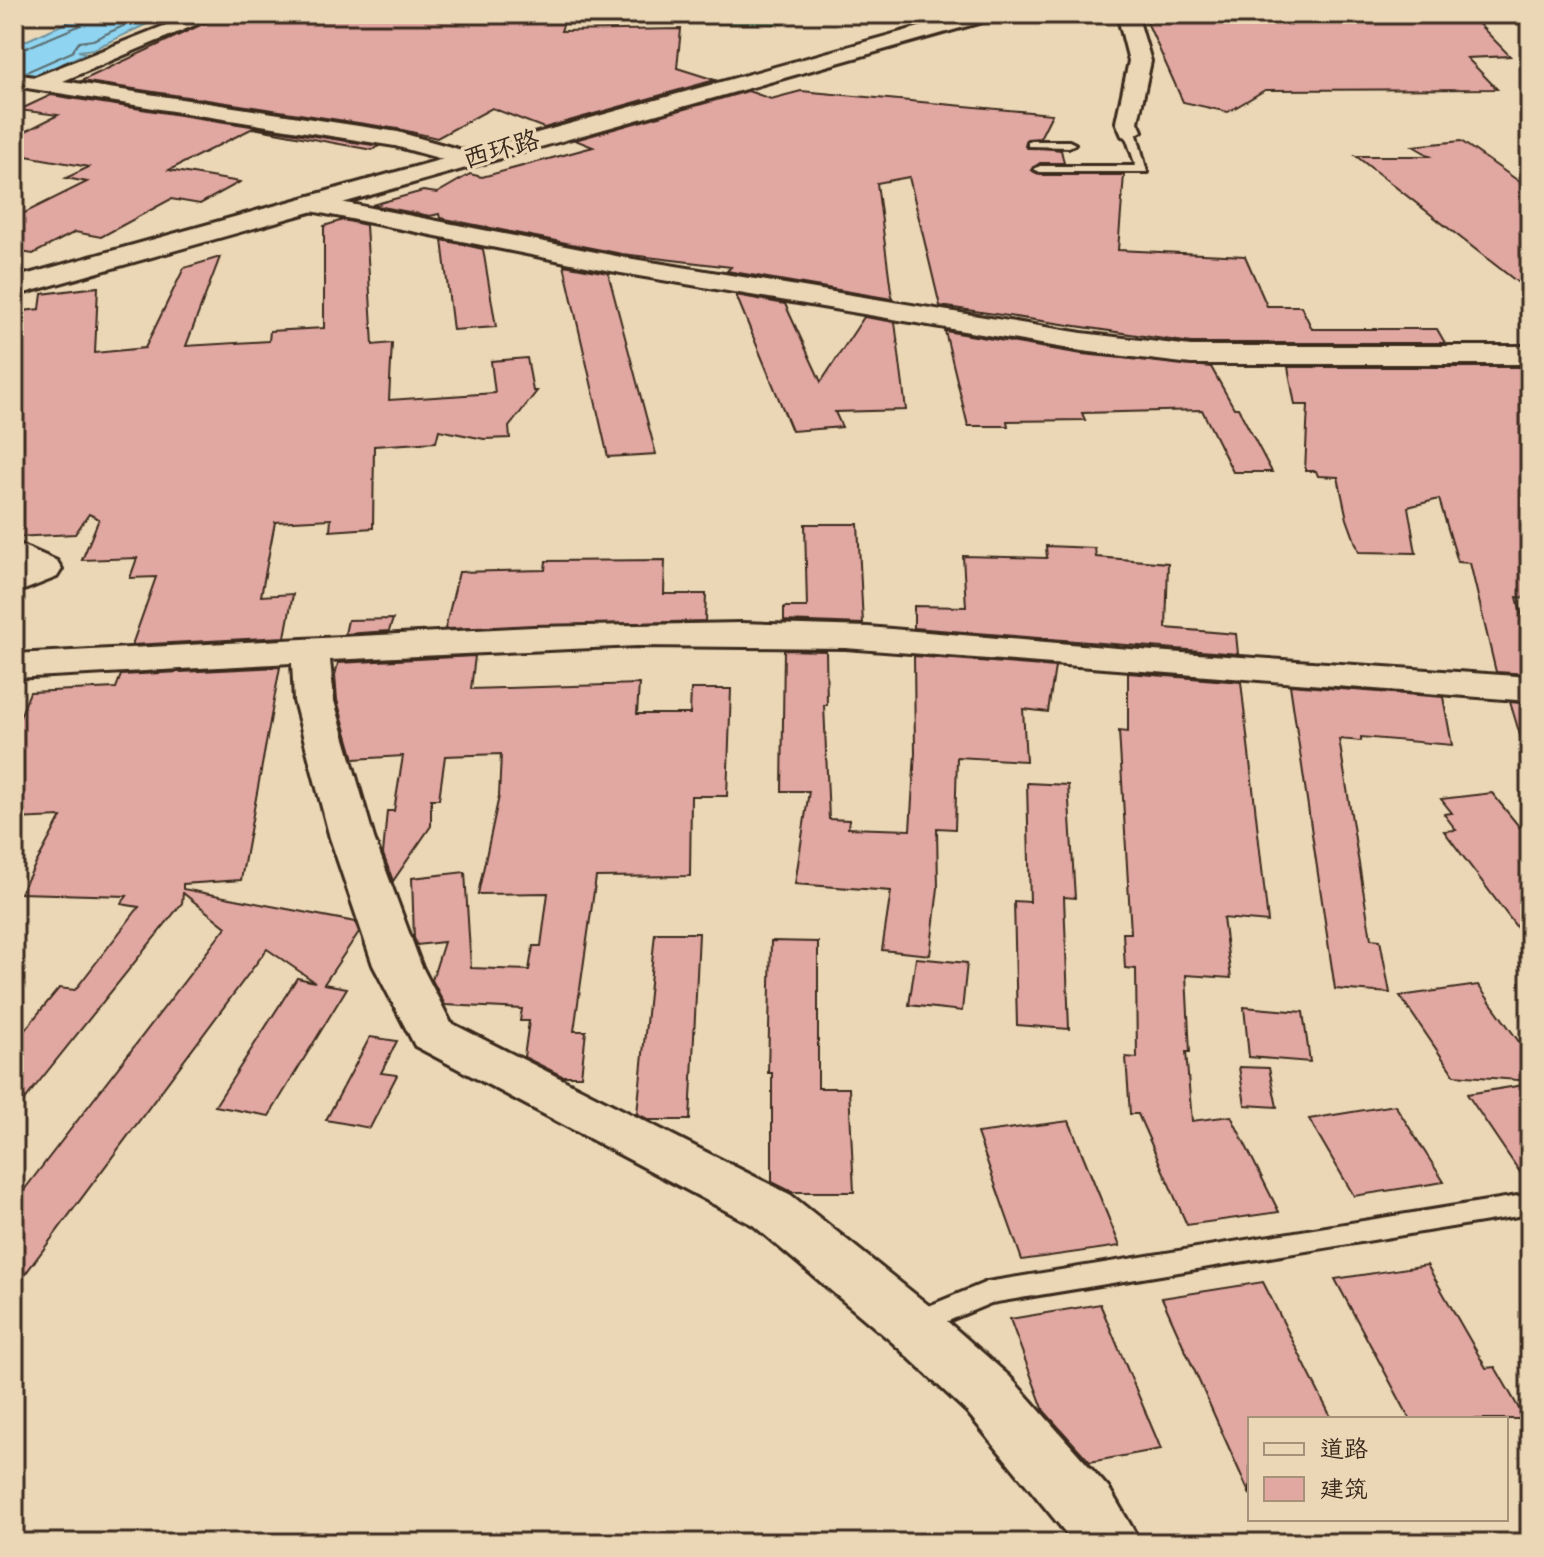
<svg xmlns="http://www.w3.org/2000/svg" width="1544" height="1557" viewBox="0 0 1544 1557" font-family="Dekko,'LXGW WenKai TC',sans-serif">
  <style>
    .green { fill: #9ddea8; stroke: #6c8463; stroke-width: 2 }
    .water { fill: #8fd5f1; stroke: #6d919d; stroke-width: 2 }
    .lines { fill: none; stroke-linecap: round; stroke-linejoin: round }
    .shore { stroke: #5d6e72; stroke-width: 2 }
    .building { fill: #e1a7a1; stroke: #3b2a1e; stroke-width: 2 }
    .lane-casing { stroke: #3b2a1e; stroke-width: 6 }
    .street-casing { stroke: #3b2a1e; stroke-width: 6 }
    .secondary-casing { stroke: #3b2a1e; stroke-width: 6 }
    .lane { fill: #ebd7b5; fill-rule: evenodd }
    .street { fill: #ebd7b5; fill-rule: evenodd }
    .secondary { fill: #ebd7b5; fill-rule: evenodd }
    .labels { text-anchor: middle; dominant-baseline: central; stroke-width: 7; stroke-linejoin: round; paint-order: stroke }
    .far-street-label { font-size: 26px; fill: #3b2a1e; stroke: #ebd7b5 }
  </style>
  <rect width="100%" height="100%" fill="#ebd7b5"/>
  <filter id="ink" filterUnits="userSpaceOnUse"><feTurbulence type="fractalNoise" baseFrequency=".0125" numOctaves="2"/><feDisplacementMap in="SourceGraphic" scale="16" xChannelSelector="R" yChannelSelector="G"/><feConvolveMatrix kernelMatrix="1 2 1 2 8 2 1 2 1" color-interpolation-filters="sRGB"/></filter>
  <g filter="url(#ink)">
    <path class="green" d="M 669,14 L 783,14 L 782,24 L 667,23 Z"/>
    <path class="water" d="M 86,14 L 168,14 L 94,49 L 78,51 L 86,53 L 14,86 L 14,46 Z"/>
    <g class="lines">
      <g class="shore">
        <path d="M 14,53 L 81,25 L 86,14"/>
        <path d="M 24,73 L 72,52 L 79,42 L 93,40 L 149,14"/>
      </g>
    </g>
    <g class="building">
      <path d="M 224,14 L 567,14 L 561,31 L 681,29 L 677,68 L 715,80 L 544,128 L 492,108 L 437,138 L 398,129 L 81,81 Z"/>
      <path d="M 1235,14 L 1469,14 L 1510,56 L 1467,58 L 1497,89 L 1265,90 L 1228,112 L 1183,102 L 1147,22 L 1239,22 Z"/>
      <path d="M 748,91 L 771,99 L 801,91 L 1052,114 L 1040,138 L 1027,139 L 1025,146 L 1061,150 L 1064,163 L 1040,163 L 1031,170 L 1040,175 L 1124,175 L 1118,250 L 1245,256 L 1267,306 L 1301,306 L 1312,329 L 1437,329 L 1445,343 L 1191,343 L 940,306 L 909,177 L 877,183 L 892,299 L 727,271 L 731,267 L 622,254 L 440,218 L 439,214 L 430,216 L 372,205 L 423,191 L 437,193 L 470,174 L 482,177 L 593,147 L 575,140 Z"/>
      <path d="M 51,95 L 379,146 L 372,150 L 253,128 L 169,170 L 240,182 L 200,204 L 171,199 L 101,237 L 75,232 L 33,254 L 14,251 L 14,218 L 87,182 L 66,178 L 89,167 L 14,154 L 14,137 L 58,115 L 19,110 Z"/>
      <path d="M 1461,141 L 1530,189 L 1530,292 L 1356,156 L 1430,156 L 1413,146 Z"/>
      <path d="M 343,220 L 366,225 L 373,345 L 392,343 L 389,400 L 495,393 L 491,361 L 527,358 L 533,391 L 537,391 L 509,427 L 510,438 L 484,439 L 439,430 L 436,442 L 374,446 L 373,528 L 330,531 L 331,519 L 275,522 L 261,596 L 293,594 L 285,637 L 132,645 L 156,577 L 130,578 L 137,558 L 82,560 L 99,519 L 89,514 L 75,534 L 14,537 L 14,312 L 40,309 L 42,294 L 98,287 L 95,353 L 145,348 L 184,268 L 220,257 L 186,346 L 269,341 L 270,331 L 324,328 L 324,226 Z"/>
      <path d="M 442,240 L 483,249 L 496,327 L 453,330 Z"/>
      <path d="M 564,265 L 608,273 L 656,454 L 608,457 Z"/>
      <path d="M 736,295 L 785,304 L 821,382 L 864,317 L 895,322 L 906,410 L 835,412 L 842,427 L 792,431 Z"/>
      <path d="M 945,331 L 1082,354 L 1211,367 L 1234,408 L 1238,408 L 1272,472 L 1233,472 L 1202,410 L 1082,413 L 1085,420 L 1007,421 L 1008,426 L 968,426 Z"/>
      <path d="M 1288,367 L 1529,367 L 1530,598 L 1517,597 L 1530,646 L 1530,674 L 1496,672 L 1470,563 L 1458,562 L 1439,499 L 1408,507 L 1416,553 L 1359,552 L 1347,519 L 1338,477 L 1318,476 L 1316,471 L 1305,471 L 1308,405 L 1295,405 Z"/>
      <path d="M 805,524 L 858,524 L 863,624 L 784,621 L 784,607 L 807,607 Z"/>
      <path d="M 1046,546 L 1095,548 L 1096,557 L 1168,563 L 1166,628 L 1236,634 L 1238,654 L 914,628 L 914,606 L 966,607 L 963,556 L 1047,558 Z"/>
      <path d="M 665,560 L 664,594 L 706,594 L 705,621 L 445,629 L 459,572 L 545,570 L 546,561 Z"/>
      <path d="M 393,619 L 389,631 L 345,634 L 348,620 Z"/>
      <path d="M 784,650 L 826,651 L 827,705 L 824,705 L 829,819 L 849,820 L 848,828 L 910,830 L 915,753 L 914,656 L 1055,667 L 1048,712 L 1023,709 L 1026,761 L 957,757 L 955,829 L 937,828 L 938,888 L 930,955 L 882,950 L 891,891 L 795,884 L 809,791 L 782,791 Z"/>
      <path d="M 475,656 L 471,689 L 639,684 L 637,714 L 690,714 L 691,689 L 731,689 L 727,796 L 691,796 L 690,876 L 596,877 L 574,1031 L 586,1031 L 581,1076 L 562,1076 L 524,1057 L 529,1021 L 520,1021 L 522,1009 L 445,1005 L 432,980 L 444,942 L 417,945 L 414,938 L 412,878 L 465,872 L 471,968 L 529,970 L 533,946 L 541,946 L 548,893 L 478,894 L 499,796 L 501,754 L 445,756 L 439,799 L 431,799 L 431,826 L 393,881 L 383,854 L 387,811 L 394,811 L 403,756 L 354,759 L 337,700 L 335,675 L 338,663 Z"/>
      <path d="M 280,667 L 241,880 L 183,884 L 183,889 L 355,922 L 359,932 L 324,984 L 347,988 L 269,1116 L 215,1106 L 297,978 L 315,982 L 267,949 L 14,1289 L 14,1203 L 226,927 L 183,893 L 182,903 L 14,1113 L 14,1043 L 59,988 L 75,990 L 139,907 L 121,904 L 127,896 L 20,893 L 61,817 L 14,819 L 14,732 L 30,692 L 116,688 L 121,675 Z"/>
      <path d="M 1128,673 L 1241,682 L 1268,922 L 1223,918 L 1231,978 L 1186,975 L 1190,1052 L 1186,1052 L 1192,1121 L 1231,1116 L 1279,1212 L 1187,1225 L 1138,1114 L 1130,1114 L 1126,1057 L 1137,1058 L 1136,969 L 1125,968 L 1123,933 L 1131,933 L 1119,731 L 1128,732 Z"/>
      <path d="M 1290,685 L 1443,697 L 1452,745 L 1361,737 L 1361,741 L 1339,739 L 1371,939 L 1380,940 L 1390,993 L 1335,989 Z"/>
      <path d="M 1510,702 L 1530,704 L 1530,744 L 1523,745 Z"/>
      <path d="M 1027,783 L 1068,785 L 1075,898 L 1064,897 L 1069,1029 L 1017,1025 L 1014,901 L 1030,902 Z"/>
      <path d="M 1492,793 L 1530,840 L 1530,945 L 1444,831 L 1456,830 L 1444,814 L 1452,813 L 1441,799 Z"/>
      <path d="M 655,933 L 699,933 L 690,1120 L 650,1120 L 637,1114 Z"/>
      <path d="M 771,941 L 818,942 L 818,1088 L 849,1088 L 854,1192 L 792,1192 L 772,1182 L 772,1073 L 768,1073 Z"/>
      <path d="M 916,958 L 967,963 L 962,1011 L 909,1005 Z"/>
      <path d="M 1478,985 L 1530,1057 L 1530,1081 L 1454,1075 L 1400,996 Z"/>
      <path d="M 1244,1007 L 1303,1012 L 1310,1062 L 1249,1057 Z"/>
      <path d="M 370,1037 L 397,1041 L 381,1073 L 397,1075 L 370,1128 L 326,1120 Z"/>
      <path d="M 1239,1067 L 1269,1068 L 1277,1107 L 1245,1105 Z"/>
      <path d="M 1530,1084 L 1530,1187 L 1467,1094 Z"/>
      <path d="M 1395,1105 L 1444,1182 L 1354,1196 L 1309,1119 Z"/>
      <path d="M 1069,1121 L 1120,1246 L 1022,1260 L 977,1133 Z"/>
      <path d="M 1427,1265 L 1486,1368 L 1495,1367 L 1525,1419 L 1410,1419 L 1335,1279 Z"/>
      <path d="M 1263,1282 L 1332,1419 L 1250,1419 L 1250,1495 L 1162,1298 Z"/>
      <path d="M 1100,1304 L 1161,1449 L 1090,1462 L 1044,1411 L 1010,1319 Z"/>
    </g>
    <g class="lines">
      <defs>
        <g id="lane">
          <path d="M 1130,128 L 1136,131 L 1147,172 L 1040,172 L 1034,169 L 1040,166 L 1136,166 L 1124,131 Z"/>
          <path d="M 1032,141 L 1069,141 L 1075,144 L 1069,147 L 1028,146 L 1028,142 Z"/>
          <path d="M 1530,1194 L 1530,1214 L 991,1303 L 912,1336 L 902,1333 L 898,1325 L 902,1317 L 987,1282 Z"/>
        </g>
        <g id="street">
          <path d="M 194,14 L 221,14 L 63,81 L 398,132 L 479,155 L 483,160 L 471,167 L 395,146 L 14,86 L 14,74 L 35,77 Z"/>
          <path d="M 1117,14 L 1137,14 L 1151,61 L 1138,122 L 1142,131 L 1130,138 L 1122,136 L 1116,122 L 1129,61 Z"/>
          <path d="M 315,197 L 621,257 L 1082,333 L 1191,346 L 1530,346 L 1530,364 L 1191,364 L 1082,351 L 621,273 L 306,210 L 302,205 Z"/>
          <path d="M 14,542 L 57,561 L 62,569 L 57,577 L 14,594 Z"/>
          <path d="M 741,623 L 868,627 L 1153,651 L 1530,677 L 1530,701 L 845,648 L 637,646 L 330,660 L 334,701 L 374,838 L 421,965 L 451,1023 L 791,1195 L 932,1308 L 1009,1376 L 1110,1490 L 1141,1543 L 1074,1543 L 967,1412 L 892,1342 L 753,1225 L 415,1046 L 373,965 L 330,838 L 294,701 L 292,663 L 14,678 L 14,654 L 533,627 Z"/>
        </g>
        <path id="secondary" d="M 966,14 L 999,14 L 996,18 L 14,296 L 14,278 Z"/>
      </defs>
      <use href="#lane" class="lane-casing"/>
      <use href="#street" class="street-casing"/>
      <use href="#secondary" class="secondary-casing"/>
      <use href="#lane" class="lane"/>
      <use href="#street" class="street"/>
      <use href="#secondary" class="secondary"/>
    </g>
  </g>
  <g class="labels">
    <g class="far-street-label">
      <text transform="translate(502 152) rotate(-16)">西环路</text>
    </g>
  </g>
  <rect width="1544" height="1557" fill="none" stroke="#ebd7b5" stroke-width="48"/>
  <rect x="24" y="24" width="1496" height="1509" fill="none" stroke="#3b2a1e" stroke-width="3" filter="url(#ink)"/>
  <rect x="1248" y="1417" width="260" height="104" fill="#ebd7b5" stroke="#a59279" stroke-width="2"/>
  <rect x="1264" y="1443" width="40" height="12" fill="#ebd7b5" stroke="#a59279" stroke-width="2"/>
  <text x="1320" y="1457" font-size="24" fill="#3b2a1e">道路</text>
  <rect x="1264" y="1477" width="40" height="24" fill="#e1a7a1" stroke="#a59279" stroke-width="2"/>
  <text x="1320" y="1497" font-size="24" fill="#3b2a1e">建筑</text>
</svg>
